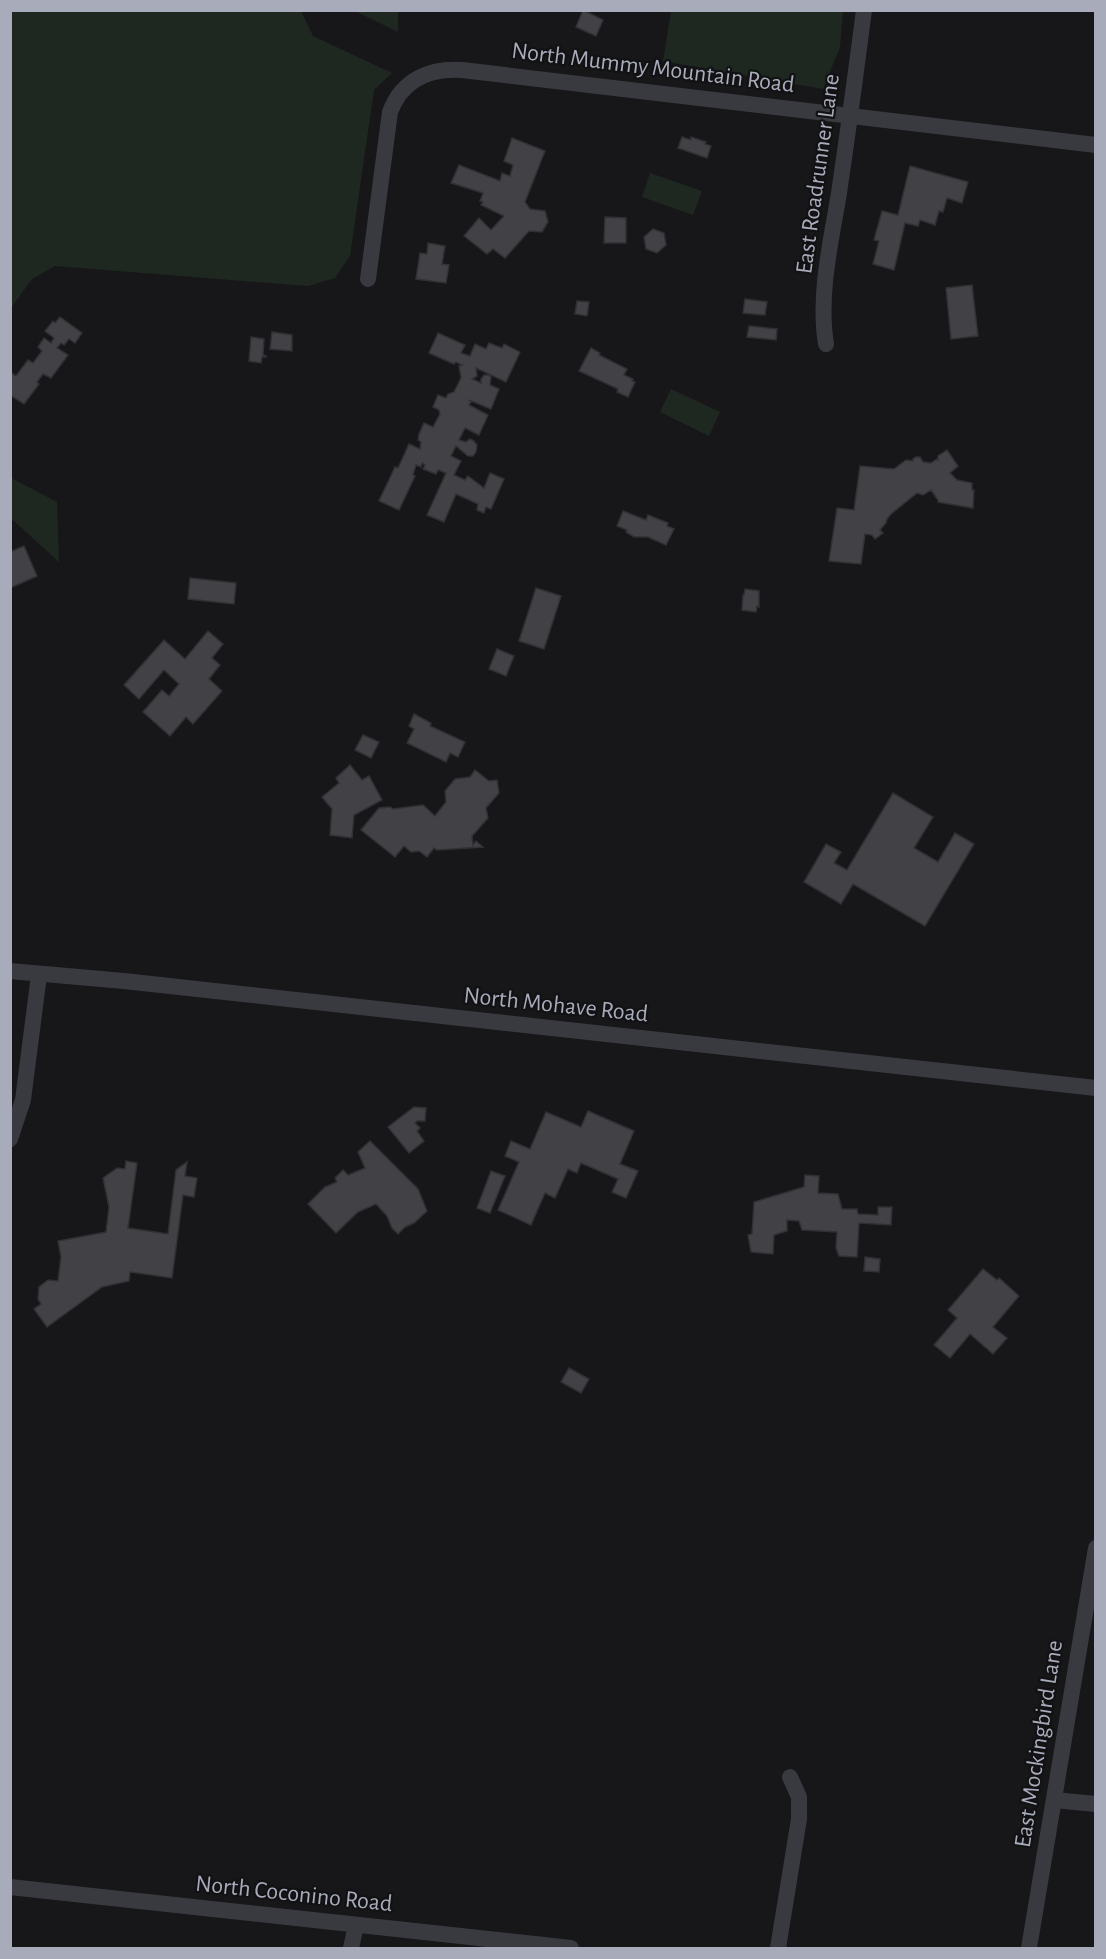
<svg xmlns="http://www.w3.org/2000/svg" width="1106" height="1959" viewBox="0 0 1106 1959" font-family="'Alegreya Sans',sans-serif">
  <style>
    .green { fill: #1e2820 }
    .building { fill: #414146; stroke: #313135; stroke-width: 1.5 }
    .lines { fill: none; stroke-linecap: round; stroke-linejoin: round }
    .minor { stroke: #393a40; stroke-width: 16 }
    .labels { text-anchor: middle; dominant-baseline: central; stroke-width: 4.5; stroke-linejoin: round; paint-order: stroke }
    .street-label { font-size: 24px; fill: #a8acba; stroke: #121214 }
  </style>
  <rect width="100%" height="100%" fill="#171719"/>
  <g class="green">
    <path d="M 11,10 L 301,11 L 313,36 L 392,73 L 374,90 L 350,256 L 335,278 L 308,286 L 55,266 L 32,279 L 11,308 Z"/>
    <path d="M 355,11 L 398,11 L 398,32 Z"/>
    <path d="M 671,11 L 843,11 L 840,47 L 823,89 L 663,61 Z"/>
    <path d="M 650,173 L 702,191 L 693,215 L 642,197 Z"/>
    <path d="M 671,389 L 720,412 L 709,436 L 660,412 Z"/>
    <path d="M 11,478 L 57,502 L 59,562 L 13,520 L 11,521 Z"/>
  </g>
  <g class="building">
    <path d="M 583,10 L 603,20 L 596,36 L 576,27 Z"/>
    <path d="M 682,137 L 691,140 L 691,137 L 706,142 L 705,144 L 711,146 L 707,158 L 678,148 Z"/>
    <path d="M 512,138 L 545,151 L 525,202 L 530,209 L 545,211 L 548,222 L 542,232 L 529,231 L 505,258 L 493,249 L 487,254 L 464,236 L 479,218 L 491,230 L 504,216 L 481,205 L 483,202 L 480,201 L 483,193 L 451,183 L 459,165 L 500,181 L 502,173 L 510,176 L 513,165 L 504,161 Z"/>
    <path d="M 910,166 L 968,182 L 962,203 L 947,198 L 943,212 L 939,211 L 935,225 L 920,220 L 918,226 L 905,223 L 894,270 L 873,264 L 879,241 L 874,240 L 882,211 L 898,215 Z"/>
    <path d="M 605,217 L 626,218 L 626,243 L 604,243 Z"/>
    <path d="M 653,229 L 664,233 L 666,245 L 657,253 L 646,249 L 644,237 Z"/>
    <path d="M 428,243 L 445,246 L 442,264 L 449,265 L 446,283 L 416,279 L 420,253 L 427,254 Z"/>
    <path d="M 972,285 L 978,336 L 951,339 L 946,288 Z"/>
    <path d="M 745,299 L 767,302 L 765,315 L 743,313 Z"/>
    <path d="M 577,301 L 589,302 L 587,316 L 575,314 Z"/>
    <path d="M 60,317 L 82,333 L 75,343 L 69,339 L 64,345 L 61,343 L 57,348 L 68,355 L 51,378 L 43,374 L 37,382 L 39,384 L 24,404 L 10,395 L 10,372 L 16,376 L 28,360 L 33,363 L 42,351 L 38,347 L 44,338 L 51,343 L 54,338 L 45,331 L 53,321 L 55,323 Z"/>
    <path d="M 749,326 L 777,329 L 776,340 L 747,337 Z"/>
    <path d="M 272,332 L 292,335 L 292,351 L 270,349 Z"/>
    <path d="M 438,333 L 465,345 L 461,353 L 470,356 L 475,344 L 486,349 L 489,343 L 502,348 L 504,344 L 520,352 L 506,382 L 476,368 L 477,376 L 472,379 L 481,383 L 481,379 L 484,375 L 488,375 L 491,377 L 490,385 L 499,389 L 491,409 L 469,400 L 471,402 L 469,405 L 488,415 L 479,435 L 465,428 L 459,440 L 466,442 L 470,439 L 474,441 L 477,445 L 476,452 L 473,456 L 468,456 L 456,446 L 451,456 L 461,461 L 454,475 L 465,480 L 468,476 L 484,488 L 490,473 L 504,479 L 491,509 L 486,507 L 484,513 L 477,510 L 478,504 L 456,494 L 444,522 L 427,515 L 446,473 L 438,470 L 436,474 L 423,469 L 425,465 L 422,463 L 421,467 L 416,465 L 413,475 L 415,476 L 399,510 L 379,501 L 395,467 L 398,468 L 409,444 L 420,449 L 421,442 L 418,440 L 419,434 L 424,423 L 433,427 L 440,414 L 439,410 L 433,407 L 438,395 L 446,398 L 448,394 L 454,392 L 461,378 L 459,366 L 462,365 L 456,362 L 454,364 L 429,353 Z"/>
    <path d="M 251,337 L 264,339 L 263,355 L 266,356 L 266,357 L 262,357 L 261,363 L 249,361 Z"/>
    <path d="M 591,348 L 600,353 L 599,355 L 627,369 L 624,375 L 633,379 L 632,381 L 635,382 L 628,397 L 617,392 L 618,389 L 579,371 Z"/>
    <path d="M 947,450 L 958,466 L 950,473 L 957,480 L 972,483 L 972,490 L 974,490 L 973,508 L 938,502 L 938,500 L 931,490 L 923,495 L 917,493 L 891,514 L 887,519 L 886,523 L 880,530 L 883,533 L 875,539 L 872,535 L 865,534 L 861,564 L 829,561 L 837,508 L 854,510 L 860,466 L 894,469 L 906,460 L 913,461 L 913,459 L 916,457 L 920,457 L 923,462 L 931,463 L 937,459 L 938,461 L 938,456 Z"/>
    <path d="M 623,511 L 646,520 L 648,515 L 668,523 L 667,526 L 674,529 L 666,545 L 648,537 L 634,537 L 626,532 L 627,530 L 617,526 Z"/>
    <path d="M 24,546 L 37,576 L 10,588 L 10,552 Z"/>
    <path d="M 190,578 L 236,583 L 234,604 L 188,599 Z"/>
    <path d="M 536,588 L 561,596 L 544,649 L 519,641 Z"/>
    <path d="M 745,589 L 759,591 L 759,607 L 757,606 L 756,612 L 742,610 L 743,595 L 744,595 Z"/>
    <path d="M 208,631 L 223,644 L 212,658 L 220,665 L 209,679 L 222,691 L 193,724 L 186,717 L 170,736 L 143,712 L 162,690 L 169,696 L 179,684 L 164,670 L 139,699 L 124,685 L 164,640 L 185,659 Z"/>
    <path d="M 497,649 L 514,656 L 506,676 L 489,669 Z"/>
    <path d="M 414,714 L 431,723 L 430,726 L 465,742 L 458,757 L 450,753 L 446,762 L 407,743 L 414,729 L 409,726 Z"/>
    <path d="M 363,735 L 379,742 L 371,758 L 355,750 Z"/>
    <path d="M 350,765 L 362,780 L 369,776 L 382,800 L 354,815 L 352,838 L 330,835 L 332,809 L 322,797 L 339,783 L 336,778 Z"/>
    <path d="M 475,770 L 489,781 L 497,780 L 499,793 L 486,808 L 488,818 L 472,836 L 473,845 L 476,841 L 483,847 L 437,850 L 434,848 L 427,857 L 419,851 L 411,852 L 404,846 L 395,857 L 361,830 L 379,808 L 390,807 L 393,809 L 423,805 L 435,816 L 446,802 L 445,791 L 455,779 L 470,777 Z"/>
    <path d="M 893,793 L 933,817 L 914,848 L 938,862 L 955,833 L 974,844 L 925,926 L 853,884 L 841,904 L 804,882 L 826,844 L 841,852 L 834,863 L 847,870 Z"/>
    <path d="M 414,1107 L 426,1108 L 425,1121 L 417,1121 L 415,1123 L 420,1128 L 417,1131 L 424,1141 L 409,1153 L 388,1127 Z"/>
    <path d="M 588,1111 L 634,1131 L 620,1164 L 638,1171 L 626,1198 L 612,1192 L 618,1179 L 581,1163 L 577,1173 L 568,1169 L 555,1198 L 545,1193 L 531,1225 L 498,1210 L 519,1162 L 505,1156 L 511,1141 L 530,1149 L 546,1112 L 581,1127 Z"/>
    <path d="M 370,1141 L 418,1189 L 427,1211 L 414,1223 L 405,1227 L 398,1234 L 392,1228 L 387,1216 L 376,1204 L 358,1212 L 336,1233 L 308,1204 L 325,1187 L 337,1182 L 335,1178 L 343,1170 L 348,1175 L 365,1168 L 358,1152 Z"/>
    <path d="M 126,1161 L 137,1163 L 128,1228 L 168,1234 L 176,1170 L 187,1162 L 185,1176 L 197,1178 L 194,1197 L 183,1195 L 172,1278 L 130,1272 L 129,1281 L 102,1287 L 47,1327 L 34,1309 L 41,1304 L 38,1299 L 39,1287 L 48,1280 L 58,1281 L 61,1257 L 58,1241 L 106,1232 L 109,1207 L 103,1178 L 117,1168 L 125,1169 Z"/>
    <path d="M 491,1171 L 505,1176 L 490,1213 L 477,1208 Z"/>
    <path d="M 805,1175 L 819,1176 L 818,1193 L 838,1194 L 842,1209 L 857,1209 L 858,1214 L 878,1215 L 878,1207 L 892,1207 L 891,1225 L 859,1223 L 857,1257 L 839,1256 L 836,1248 L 837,1232 L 802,1230 L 799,1221 L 787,1220 L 787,1231 L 774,1235 L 773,1254 L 751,1252 L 748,1235 L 752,1234 L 754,1202 L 804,1187 Z"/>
    <path d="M 865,1257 L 880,1259 L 879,1272 L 864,1271 Z"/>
    <path d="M 983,1269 L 997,1280 L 999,1278 L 1019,1296 L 993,1327 L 1007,1338 L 993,1354 L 970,1334 L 950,1358 L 934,1345 L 957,1318 L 948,1310 Z"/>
    <path d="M 569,1368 L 589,1379 L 581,1393 L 561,1382 Z"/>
  </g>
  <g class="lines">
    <g class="minor">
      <path d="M 368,279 L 390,112 C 402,80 429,68 462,70 L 1096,145"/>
      <path d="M 826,344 C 818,295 831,242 839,193 C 848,132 856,72 864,10"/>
      <path d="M 10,971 L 124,981 L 1096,1088"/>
      <path d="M 10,1139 L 23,1100 L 39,975"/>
      <path d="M 1054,1800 L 1096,1804"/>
      <path d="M 10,1887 L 571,1948"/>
      <path d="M 351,1948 L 356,1925"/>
      <path d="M 778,1948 L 799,1819 L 799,1797 L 790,1777"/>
      <path d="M 1029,1948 L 1096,1548"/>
    </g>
  </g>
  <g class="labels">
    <g class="street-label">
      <text transform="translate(653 68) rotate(7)">North Mummy Mountain Road</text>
      <text transform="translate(818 174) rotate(-82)">East Roadrunner Lane</text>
      <text transform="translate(556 1005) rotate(6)">North Mohave Road</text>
      <text transform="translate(1039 1744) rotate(-81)">East Mockingbird Lane</text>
      <text transform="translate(294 1894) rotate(6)">North Coconino Road</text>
    </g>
  </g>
  <rect width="1106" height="1959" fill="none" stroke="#a8acba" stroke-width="24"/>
</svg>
